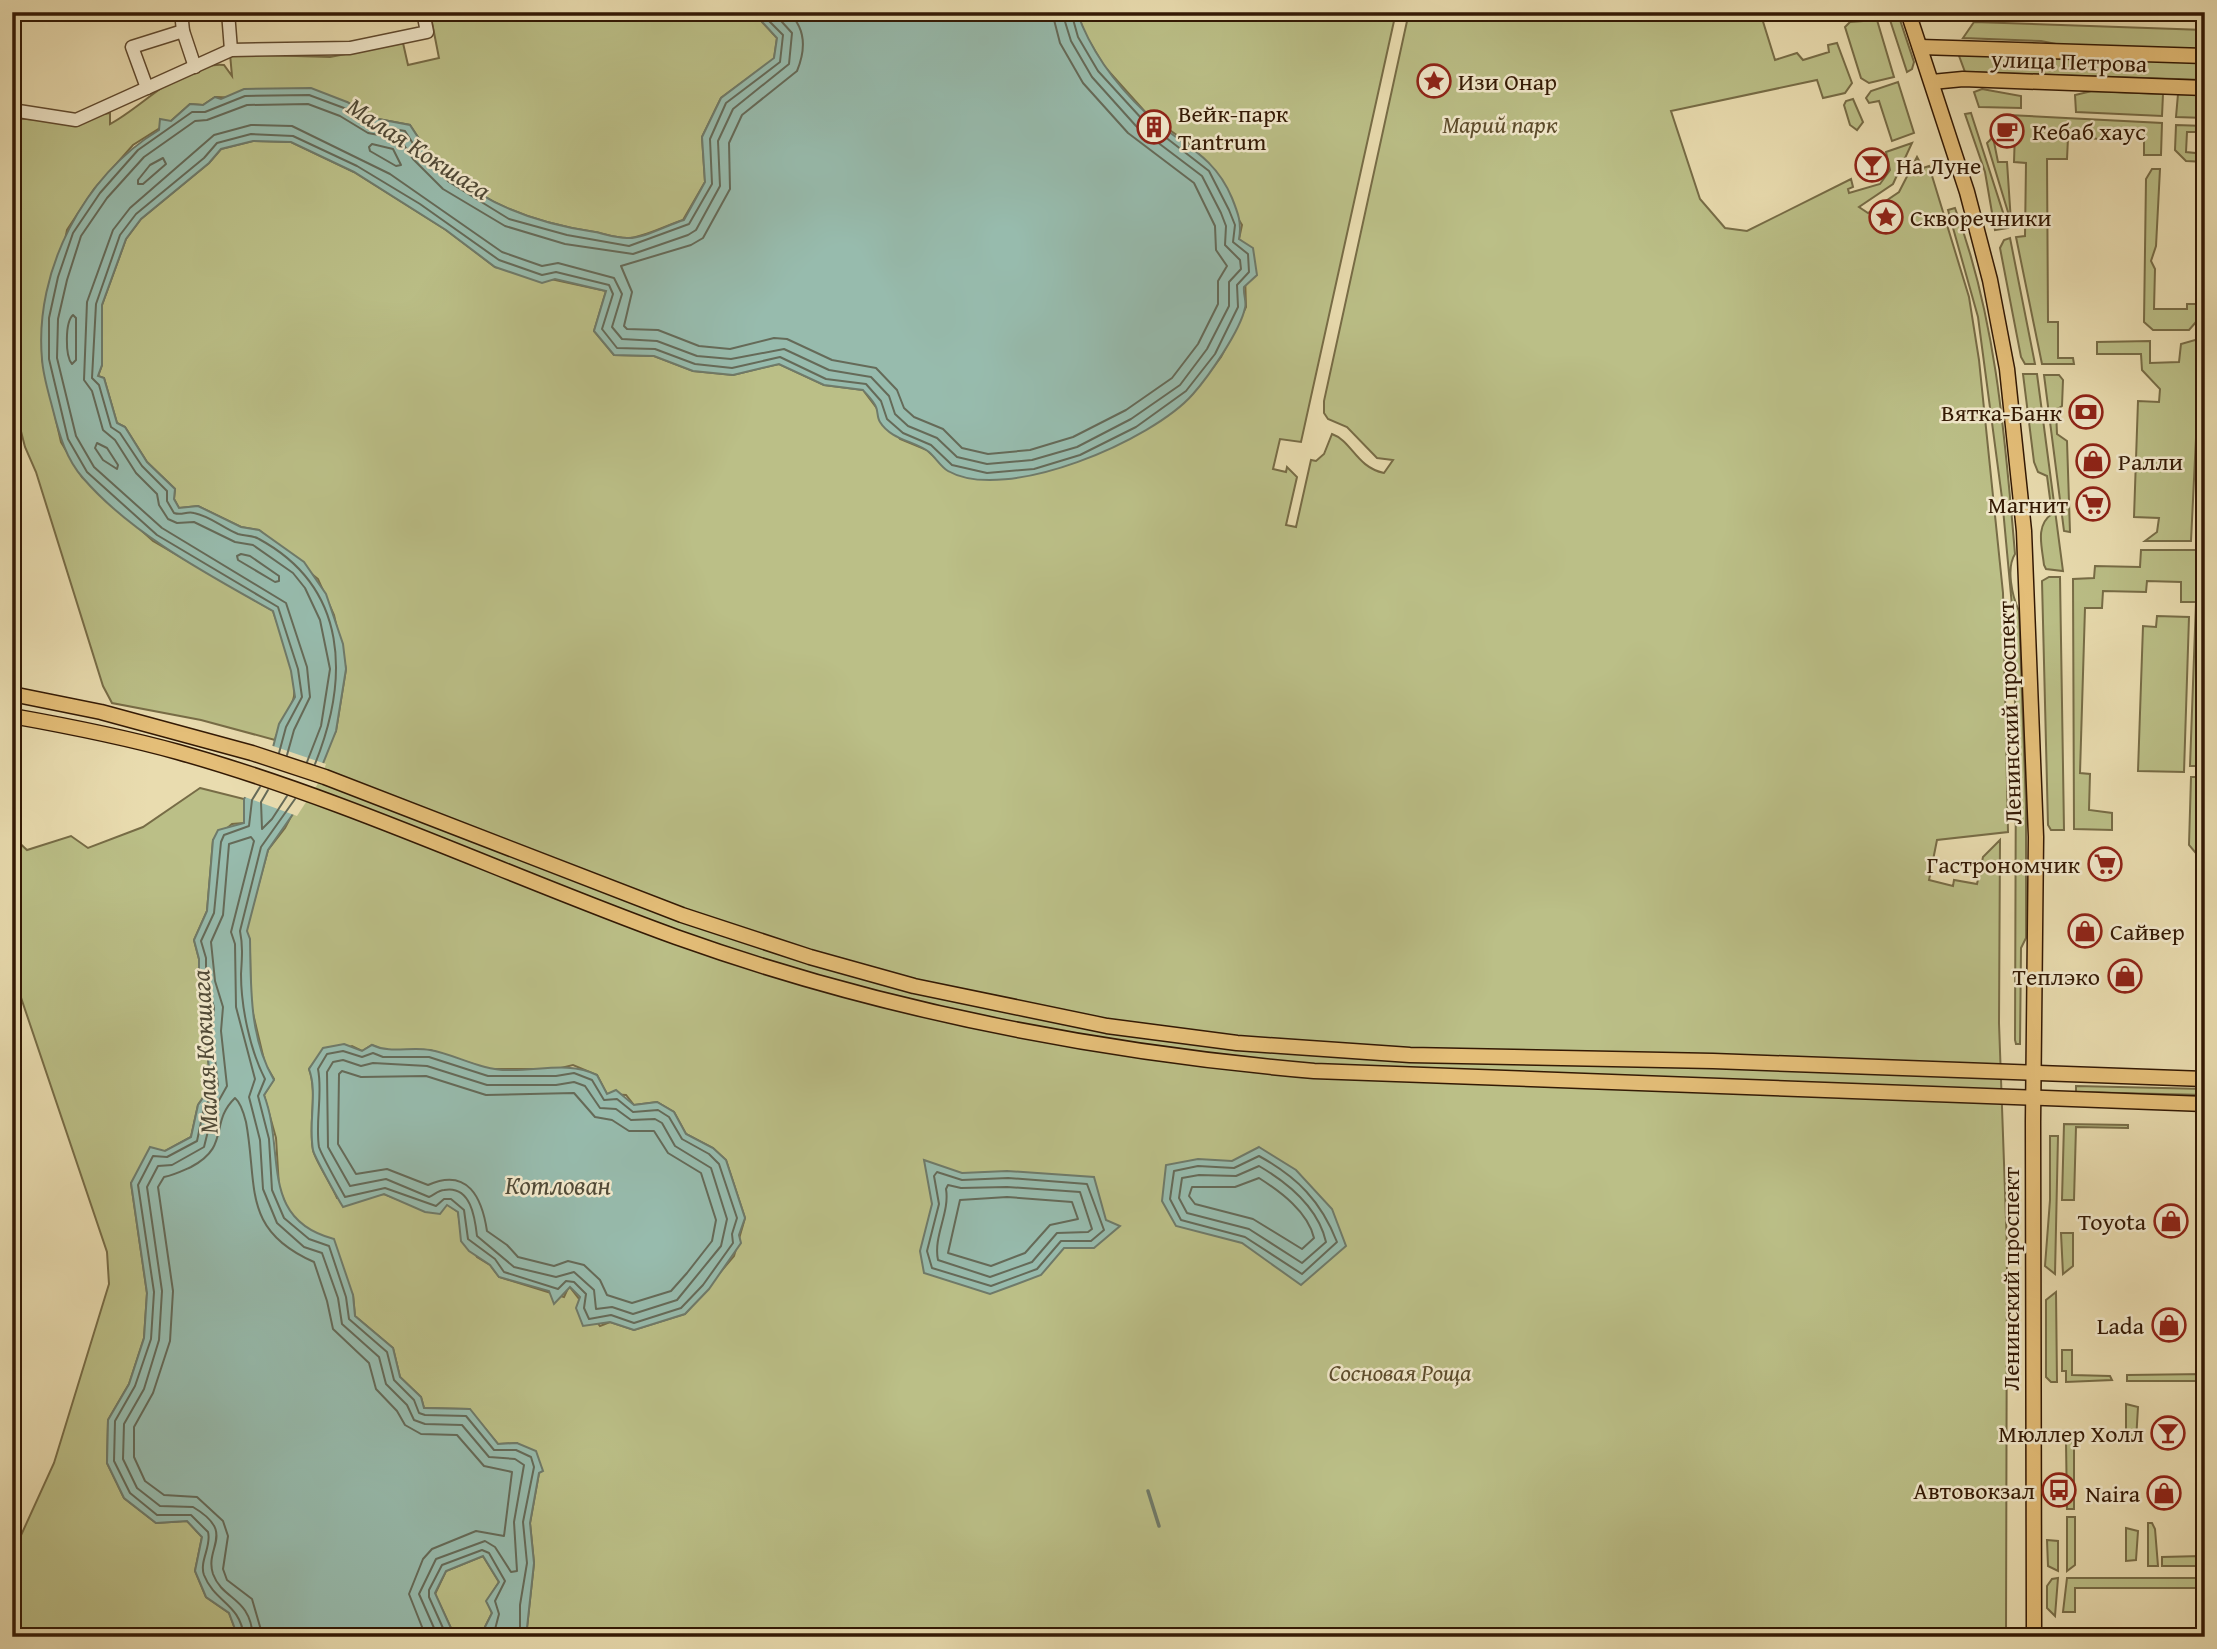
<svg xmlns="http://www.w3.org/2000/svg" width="2217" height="1649" viewBox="0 0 2217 1649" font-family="'Gentium Book Plus',serif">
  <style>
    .green { fill: #bbbf87; stroke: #776c46; stroke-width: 2; fill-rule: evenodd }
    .water { fill: #97bbad; stroke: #6f7a69; stroke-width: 2 }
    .pier { fill: #e9dcaf }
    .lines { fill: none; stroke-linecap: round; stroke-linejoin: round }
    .shore { stroke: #656a58; stroke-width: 2 }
    .stream { stroke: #6f7a69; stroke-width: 3.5 }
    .minor-casing { stroke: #604a2f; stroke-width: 15 }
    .major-casing { stroke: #331904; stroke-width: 17 }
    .minor { stroke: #f1e8cb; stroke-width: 12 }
    .major { stroke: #e4be78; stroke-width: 14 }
    .labels { text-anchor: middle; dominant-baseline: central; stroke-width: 5; stroke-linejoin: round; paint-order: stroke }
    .street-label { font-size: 24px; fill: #331904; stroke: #f1e8cb }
    .poi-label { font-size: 24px; fill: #331904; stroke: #f1e8cb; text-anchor: end }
    .park-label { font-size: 24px; font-style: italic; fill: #5c4b2b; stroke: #f1e8cb }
    .water-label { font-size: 26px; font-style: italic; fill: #514a37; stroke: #f1e8cb }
  </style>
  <rect width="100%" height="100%" fill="#e9dcaf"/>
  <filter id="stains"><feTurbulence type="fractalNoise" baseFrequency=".00286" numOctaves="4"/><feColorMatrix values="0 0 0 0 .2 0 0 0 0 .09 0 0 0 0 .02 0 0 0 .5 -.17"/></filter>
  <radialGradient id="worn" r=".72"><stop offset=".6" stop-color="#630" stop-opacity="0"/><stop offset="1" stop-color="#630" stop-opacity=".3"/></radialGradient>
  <g class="green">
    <path d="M 430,12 L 753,12 L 777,38 L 774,59 L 721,98 L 702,137 L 705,182 L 683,220 C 669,224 640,239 627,238 C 616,238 605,234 595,232 C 520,221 450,192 410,125 L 373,118 L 347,102 L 215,97 L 203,105 L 190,104 L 171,121 L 133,145 L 94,189 L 67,230 L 42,359 L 61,442 L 82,477 L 153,541 L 273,611 C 281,636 297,668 294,696 C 293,707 278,726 275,740 L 201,720 L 112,703 L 103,686 L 36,472 L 25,447 L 12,396 L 12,118 L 82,123 L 97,115 L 110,113 L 110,124 C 146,105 179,62 224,65 L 232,76 L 230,54 L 330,57 L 403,43 L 408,65 L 439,58 Z"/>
    <path d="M 1077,12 L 1396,12 L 1301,442 L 1280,439 L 1273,469 L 1286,472 L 1287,467 L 1297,477 L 1286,525 L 1296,527 L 1311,460 L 1316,461 L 1324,454 L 1332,434 C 1352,441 1356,467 1384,473 L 1393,460 L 1377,458 L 1347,427 L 1328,419 L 1324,413 L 1324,401 L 1409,12 L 1760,12 L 1775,60 L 1797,53 L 1803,60 L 1829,52 L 1828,45 L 1837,43 L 1852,83 L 1845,93 L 1823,98 L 1817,80 L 1671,111 L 1700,199 L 1725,228 L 1747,231 L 1851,179 L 1853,187 L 1848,189 L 1849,193 L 1880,184 L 1890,170 L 1886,152 L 1912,143 L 1893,184 L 1859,207 L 1868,213 L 1899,192 L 1917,157 L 1923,168 L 1929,166 L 1969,297 L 1979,360 L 2003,593 L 2008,832 L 1937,840 L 1929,880 L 1953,886 L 1954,880 L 1977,884 L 1983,857 L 2000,840 L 1999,1023 L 2007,1247 L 2006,1637 L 526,1637 L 534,1563 L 530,1523 L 539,1473 L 517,1443 L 498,1444 L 469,1409 L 424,1408 L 421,1397 L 400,1377 L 393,1348 L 355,1316 L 353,1295 L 313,1234 L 289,1213 L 279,1187 L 276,1138 L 264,1095 L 274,1079 L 265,1064 L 251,1005 L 250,952 L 246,931 L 268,850 L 285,828 L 336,731 L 346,669 L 334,615 L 318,579 L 259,530 L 241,527 L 198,506 L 179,508 L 174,499 L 175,489 L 147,462 L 125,427 L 117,423 L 104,378 L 98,376 L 102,365 L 102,305 L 126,239 L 141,219 L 209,163 L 221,149 L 253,141 L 291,142 L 354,172 L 446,230 L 495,267 L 606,291 L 594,331 L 614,355 L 654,356 L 693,371 L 733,375 L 779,364 L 824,385 L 863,390 L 900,439 L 927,450 L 949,471 L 1191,396 L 1221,357 L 1246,307 L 1244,244 L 1239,239 L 1242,225 L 1195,148 L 1147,114 L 1104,66 L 1085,34 ZM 372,1045 L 383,1050 L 430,1050 L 488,1069 L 557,1069 L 573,1065 L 597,1075 L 607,1094 L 626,1095 L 634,1105 L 657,1102 L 674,1112 L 686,1134 L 713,1148 L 726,1160 L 745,1218 L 734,1256 L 685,1314 L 634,1330 L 610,1322 L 600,1326 L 569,1286 L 564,1297 L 499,1277 L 490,1265 L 477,1257 L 460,1225 L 458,1212 L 447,1204 L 404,1202 L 384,1194 L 337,1198 C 332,1185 315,1160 313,1150 C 308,1123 318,1094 309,1069 L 316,1060 L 352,1046 L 362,1051 Z"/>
    <path d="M 1899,17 L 1914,62 L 1912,69 L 1907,72 L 1890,20 Z"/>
    <path d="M 1877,20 L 1894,77 L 1869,83 L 1861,78 L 1845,27 L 1850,22 Z"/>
    <path d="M 1974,22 L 2205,30 L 2205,50 L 2066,46 L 2041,41 L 1963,38 Z"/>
    <path d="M 1958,53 L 2205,62 L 2205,80 L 1965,72 Z"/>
    <path d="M 1898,82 L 1914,133 L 1892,141 L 1879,101 L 1869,103 L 1866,98 L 1871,91 Z"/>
    <path d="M 1982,89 L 2021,96 L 2021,108 L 1979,107 L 1974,92 Z"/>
    <path d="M 2092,91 L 2163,94 L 2162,116 L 2076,112 L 2075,95 Z"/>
    <path d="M 2178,94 L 2205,95 L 2205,118 L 2176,117 Z"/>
    <path d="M 1853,99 L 1863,122 L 1857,130 L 1850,125 L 1844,105 L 1846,101 Z"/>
    <path d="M 1971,113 L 2008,228 L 1995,230 L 1985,172 L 1965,114 Z"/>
    <path d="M 2008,115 L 2162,123 L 2161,155 L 2144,155 L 2144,130 L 2108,129 L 2107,139 L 2068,138 L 2067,159 L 2047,159 L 2048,322 L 2058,322 L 2058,358 L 2073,358 L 2074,364 L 2042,364 L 2016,237 L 2025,236 L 2026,163 L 2014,162 L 2015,131 L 2008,122 Z"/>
    <path d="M 2176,125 L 2205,126 L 2205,132 L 2187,132 L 2186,152 L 2205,154 L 2205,162 L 2186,161 L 2175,150 Z"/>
    <path d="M 1993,137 L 1998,162 L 2007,162 L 2011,222 L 1987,143 Z"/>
    <path d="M 2152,169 L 2160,169 L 2156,246 L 2151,261 L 2155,269 L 2154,309 L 2187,309 L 2187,304 L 2197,304 L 2196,322 L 2189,330 L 2153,330 L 2144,322 L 2146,179 Z"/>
    <path d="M 1955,208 C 1996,318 2005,437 2015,554 C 2006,568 2012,596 2019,611 L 2026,807 L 2026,938 L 2021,948 L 2020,1044 L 2016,1044 L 2015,1040 L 2016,736 L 2012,606 L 2002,498 L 1978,317 L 1948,210 Z"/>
    <path d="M 2010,238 L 2035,364 L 2025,364 L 2021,357 L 2000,248 L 2004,240 Z"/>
    <path d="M 2195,340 L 2201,342 L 2199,367 L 2205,367 L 2205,375 L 2199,376 L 2191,541 L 2145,541 L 2157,532 L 2159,518 L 2134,517 L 2138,401 L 2159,402 L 2160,389 L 2142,370 L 2141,354 L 2097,354 L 2097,342 L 2150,341 L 2150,363 L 2179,362 L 2181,344 Z"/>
    <path d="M 2023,374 L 2037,374 L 2063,571 L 2046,569 L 2044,565 C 2042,547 2035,525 2052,514 L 2047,476 L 2038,472 L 2034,462 Z"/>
    <path d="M 2044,375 L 2059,375 L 2063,380 L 2062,406 L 2056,410 L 2057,434 L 2067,441 L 2070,532 L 2064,531 Z"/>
    <path d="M 2205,398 L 2205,551 L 2198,729 L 2205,730 L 2205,766 L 2190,766 L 2196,602 L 2181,602 L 2181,582 L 2147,581 L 2146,592 L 2103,591 L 2102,608 L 2085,608 L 2080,773 L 2090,774 L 2089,810 L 2112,813 L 2112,830 L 2074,829 L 2073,579 L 2094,578 L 2095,566 L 2140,567 L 2141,550 L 2198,550 Z"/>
    <path d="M 2049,577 L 2060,577 L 2064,830 L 2051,830 L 2048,825 L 2042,581 Z"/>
    <path d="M 2157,616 L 2189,617 L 2184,772 L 2138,771 L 2143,626 L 2156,627 Z"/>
    <path d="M 2191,777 L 2205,777 L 2205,864 L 2189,845 Z"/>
    <path d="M 200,788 L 244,799 L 244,823 L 232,824 L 213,840 L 207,911 L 194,940 L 199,959 L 199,984 L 207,1008 L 205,1032 L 211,1086 L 198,1105 L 191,1137 L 165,1151 L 131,1183 L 147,1293 L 144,1338 L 129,1384 L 108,1420 L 107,1463 L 124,1498 L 156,1523 L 187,1521 L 202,1537 L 195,1571 L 206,1597 L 229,1613 L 238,1637 L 12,1637 L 12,1555 L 54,1463 L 109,1284 L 107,1252 L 12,971 L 12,836 L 27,850 L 71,836 L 88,848 L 143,827 Z"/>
    <path d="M 2076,1086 L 2205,1089 L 2205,1095 L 2076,1092 Z"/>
    <path d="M 2064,1124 L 2128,1125 L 2128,1128 L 2076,1127 L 2074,1200 L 2062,1200 Z"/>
    <path d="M 2050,1136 L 2058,1136 L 2055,1274 L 2045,1266 L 2050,1200 Z"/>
    <path d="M 2061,1233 L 2073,1233 L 2073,1266 L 2063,1274 Z"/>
    <path d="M 2056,1292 L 2057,1382 L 2051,1382 L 2046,1377 L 2046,1300 Z"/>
    <path d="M 2062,1350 L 2072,1350 L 2072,1375 L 2110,1376 L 2112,1380 L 2066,1382 L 2066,1371 L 2062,1371 Z"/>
    <path d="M 2205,1374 L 2205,1381 L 2127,1381 L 2127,1375 Z"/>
    <path d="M 2126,1404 L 2138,1407 L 2136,1441 L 2126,1441 Z"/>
    <path d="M 2066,1442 L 2074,1442 L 2074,1509 L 2067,1509 Z"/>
    <path d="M 2067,1517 L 2075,1517 L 2075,1565 L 2067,1571 Z"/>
    <path d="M 2148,1523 L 2152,1523 L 2155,1529 L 2158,1566 L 2148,1566 Z"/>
    <path d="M 2126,1528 L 2138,1531 L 2136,1560 L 2126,1561 Z"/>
    <path d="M 2047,1540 L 2058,1541 L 2058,1571 L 2048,1566 Z"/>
    <path d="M 483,1556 L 499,1582 L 487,1601 L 492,1613 L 485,1627 L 486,1637 L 455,1637 L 435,1594 L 446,1571 Z"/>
    <path d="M 2201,1556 L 2205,1566 L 2162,1566 L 2162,1557 Z"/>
    <path d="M 2058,1578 L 2055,1616 L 2047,1608 L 2047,1586 L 2052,1579 Z"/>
    <path d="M 2067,1578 L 2205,1578 L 2205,1588 L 2075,1588 L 2075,1612 L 2063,1612 Z"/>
  </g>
  <g class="water">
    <path d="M 753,12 L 1077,12 C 1091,52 1115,84 1146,113 C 1178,144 1213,152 1232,198 C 1238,213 1242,223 1239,239 L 1253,248 L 1257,275 L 1244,287 C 1243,294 1247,302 1245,308 C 1240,331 1209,376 1193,394 C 1153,440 1006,504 948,471 C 941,467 936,458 929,452 C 915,441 891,440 880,422 C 877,418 878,411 876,407 C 873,400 867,395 863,390 L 824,385 L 779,364 L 733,375 L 693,371 L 654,356 L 614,355 L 594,331 L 606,291 L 555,279 L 542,283 L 495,267 L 446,230 L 354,172 L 291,142 L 253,141 L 221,149 L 209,163 L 141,219 L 126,239 L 102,305 L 102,365 L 98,376 L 104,378 L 117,423 L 125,427 L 147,462 L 175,489 L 174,499 L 179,508 L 198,506 L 241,527 L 259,530 L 304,562 L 326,594 L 343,644 L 346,669 L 336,731 L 316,781 L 268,850 L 247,931 L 250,939 C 251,987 249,1037 274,1080 L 264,1095 C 286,1152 258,1219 334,1239 L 353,1295 L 355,1316 L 393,1348 L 400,1377 L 421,1397 L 424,1408 L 470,1409 L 498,1444 L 517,1443 L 536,1451 L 543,1471 L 539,1473 L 530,1523 L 534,1563 L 526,1637 L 486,1637 L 485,1627 L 492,1613 L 486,1601 L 499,1582 L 483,1556 L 446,1571 L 435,1593 L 455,1637 L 238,1637 L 229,1613 L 206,1597 L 195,1571 L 202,1537 L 187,1521 L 156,1523 L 124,1498 L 107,1463 L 108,1420 L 129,1384 L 144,1338 L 147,1293 L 131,1183 L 150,1147 L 165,1151 L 191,1137 L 198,1105 L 211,1086 L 205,1032 L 207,1008 L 199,984 L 199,959 L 194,940 L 207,911 L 213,840 L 218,830 L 244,823 L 244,799 L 271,755 L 279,724 L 295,697 L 291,671 L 273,611 C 209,575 131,534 83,478 C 66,459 59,434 53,410 C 49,394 43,376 42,359 C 34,271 84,175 159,130 L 160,119 L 171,121 L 190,104 L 203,105 L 215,97 L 221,99 L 244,89 L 311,88 L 347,102 L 373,118 L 410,125 C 450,192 520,221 595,232 C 605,234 616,238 627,238 C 643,239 667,225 684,220 L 705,182 L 702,137 L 721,98 L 774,58 L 777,38 Z"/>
    <path d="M 344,1044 L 362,1051 L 372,1045 C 391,1054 411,1046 430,1050 C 457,1055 480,1070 508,1070 C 539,1071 569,1061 597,1075 L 607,1094 L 616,1090 L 634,1105 L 657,1102 L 674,1112 L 686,1134 L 713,1148 L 726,1160 L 745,1218 L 739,1235 L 741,1243 L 709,1289 L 685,1314 L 634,1330 L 610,1322 L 583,1326 L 576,1308 L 580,1297 L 570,1287 L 554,1304 L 549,1291 L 499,1277 L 490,1265 L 469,1251 L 461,1241 L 458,1212 L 447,1205 L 440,1214 L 425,1212 L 384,1194 L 343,1207 C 338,1199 314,1156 313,1150 C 308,1123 318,1093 309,1069 L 323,1048 Z"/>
    <path d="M 1259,1147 L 1296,1170 L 1332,1209 L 1346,1246 L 1301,1285 L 1242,1243 L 1176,1226 L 1162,1201 L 1166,1165 L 1198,1159 L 1232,1161 Z"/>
    <path d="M 924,1160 L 962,1173 L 1007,1171 L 1094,1177 L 1106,1220 L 1120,1226 L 1094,1248 L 1064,1248 L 1041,1275 L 990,1294 L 924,1273 L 920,1251 L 932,1204 Z"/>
  </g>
  <path class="pier" d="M 270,745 L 326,764 L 319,782 L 297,816 L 242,796 Z"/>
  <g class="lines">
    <g class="shore">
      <path d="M 788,12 C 806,28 806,49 797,71 L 742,115 L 729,143 L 730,189 L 703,238 L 691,245 L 621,266 L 632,292 L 624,326 L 627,329 L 658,330 L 699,346 L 730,349 L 774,338 L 787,339 L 832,360 L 876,368 L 897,390 L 904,408 L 914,417 L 943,429 L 962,448 L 988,454 L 1030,450 L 1073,437 L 1126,410 L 1172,378 L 1198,344 L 1218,304 L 1218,281 L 1227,266 L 1216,250 L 1215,226 L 1194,183 L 1128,133 L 1083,83 L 1060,43 L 1052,12"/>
      <path d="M 372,144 L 393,149 L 401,165 L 396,166 L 370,151 L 369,147 Z"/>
      <path d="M 163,158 L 166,164 L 143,184 L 138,184 L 138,180 L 150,165 Z"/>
      <path d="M 73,315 L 76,318 L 76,360 L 72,364 C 65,356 65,322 73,315 Z"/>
      <path d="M 97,443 L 107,448 L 118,465 L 117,469 L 103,460 L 95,448 Z"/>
      <path d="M 241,554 L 250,556 L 279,576 L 279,581 L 275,582 L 238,560 L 237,556 Z"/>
      <path d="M 279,753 L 286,727 L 302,697 L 298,669 L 278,607 L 157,535 L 87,472 L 68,439 L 49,359 L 49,318 L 58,277 L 73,233 L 100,193 L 138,150 L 192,112 L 205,112 L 245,96 L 309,95 L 344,108 L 371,125 L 405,131 L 419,153 L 449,182 L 509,219 L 567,235 L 629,246 L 689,224 L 712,184 L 710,139 L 726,103 L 780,62 L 783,35 L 760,12"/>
      <path d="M 287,755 L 294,730 L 310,697 L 307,667 L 286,603 L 162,528 L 94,467 L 76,436 L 57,358 L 58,319 L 67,280 L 81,236 L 107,198 L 144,157 L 195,121 L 207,120 L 247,105 L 308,104 L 340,116 L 368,133 L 400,139 L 413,159 L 443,189 L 505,226 L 565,244 L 633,254 L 688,235 L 696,230 L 720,186 L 718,141 L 733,109 L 789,64 L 792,33 L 773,12"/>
      <path d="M 307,762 L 321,726 L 330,669 L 320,620 L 305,588 L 293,573 L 253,545 L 235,542 L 194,522 L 177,523 L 168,519 L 159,505 L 157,494 L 136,473 L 115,440 L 103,430 L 92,391 L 84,380 L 87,302 L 113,230 L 130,208 L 214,135 L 251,125 L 292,126 L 390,174 L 502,252 L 542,266 L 558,263 L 614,278 L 622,294 L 612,327 L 622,339 L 657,341 L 697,356 L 731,359 L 784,349 L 829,370 L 871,377 L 889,396 L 895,414 L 908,426 L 937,438 L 957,457 L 987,464 L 1032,460 L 1077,447 L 1131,419 L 1180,385 L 1207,349 L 1229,306 L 1229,282 L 1241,269 L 1240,260 L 1225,245 L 1226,226 L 1221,213 L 1202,176 L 1136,126 L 1092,77 L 1071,41 L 1062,12"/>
      <path d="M 315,764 C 349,679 349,588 259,539 C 253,535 245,536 238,534 C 223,528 210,516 194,513 C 186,511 182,516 174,513 L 167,501 L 167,491 L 142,466 L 120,433 L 111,427 L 99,385 L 92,378 L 96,304 L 120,235 L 136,214 L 204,158 L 217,143 L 251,134 L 293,136 L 357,166 L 420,204 L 499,260 L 542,275 L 556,272 L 609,285 L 613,294 L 602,329 L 617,348 L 655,349 L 695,364 L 732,368 L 780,357 L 826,379 L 866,384 L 881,401 L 887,419 L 903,433 L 931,445 L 952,465 L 987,473 L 1034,469 L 1080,455 L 1136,427 L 1186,391 L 1215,354 L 1238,307 L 1237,285 L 1249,272 L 1248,254 L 1233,242 L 1235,225 L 1229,210 L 1209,171 L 1142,119 L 1098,71 L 1078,37 L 1071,12"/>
      <path d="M 268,790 L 261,802 L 262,829 L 272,819 L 287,796"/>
      <path d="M 295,799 L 261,847 L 240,931 C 243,946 242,958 241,974 C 241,1007 250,1050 265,1079 L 258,1096 L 269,1139 L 272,1190 L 284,1218 L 309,1239 L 329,1246 L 346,1297 L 349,1319 L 387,1352 L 394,1380 L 414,1400 L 419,1413 L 425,1415 L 466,1416 L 494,1450 L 516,1450 L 531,1457 L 534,1467 L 523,1522 L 527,1563 L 520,1605 L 520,1637"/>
      <path d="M 343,1051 L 362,1057 L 373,1053 L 383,1057 L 429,1057 L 488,1076 L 556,1076 L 574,1073 L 592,1080 L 604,1100 L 617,1099 L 633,1112 L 658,1110 L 669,1117 L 682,1139 L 709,1154 L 719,1164 L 737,1218 L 732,1234 L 733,1243 L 703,1285 L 681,1308 L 634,1323 L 611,1315 L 589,1319 L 584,1308 L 586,1294 L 574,1282 L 566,1281 L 558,1289 L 504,1272 L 495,1259 L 468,1239 L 464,1210 L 451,1199 L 444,1199 L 436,1206 L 385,1188 L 345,1197 C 340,1188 321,1154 319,1147 C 315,1122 323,1094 318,1069 L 327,1054 Z"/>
      <path d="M 343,1060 L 361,1066 L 373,1063 L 427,1066 L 487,1085 L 556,1085 L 574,1082 L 585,1086 L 600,1108 L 616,1109 L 631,1120 L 655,1119 L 662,1123 L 675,1146 L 711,1168 L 727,1219 L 721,1246 L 677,1300 L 633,1314 L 612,1307 L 596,1309 L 594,1290 L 574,1272 L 556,1277 L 514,1267 L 477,1236 C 475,1218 471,1185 444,1190 C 439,1190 434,1195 429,1197 L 386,1179 L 350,1186 L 328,1147 L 327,1072 L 333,1062 Z"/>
      <path d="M 342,1071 L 361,1077 L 426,1076 L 486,1095 L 574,1093 L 595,1117 L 612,1120 L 629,1131 L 654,1131 L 668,1153 L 701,1173 L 716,1220 L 712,1241 L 687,1273 L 671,1291 L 632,1303 L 607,1295 L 600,1280 L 584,1265 L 568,1261 L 554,1266 L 518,1257 L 507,1245 L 487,1231 C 482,1198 468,1167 428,1185 L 387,1169 L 356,1174 L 338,1144 L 339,1074 Z"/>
      <path d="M 1259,1156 C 1297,1177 1321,1201 1337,1242 L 1302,1274 L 1245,1237 L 1181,1220 L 1170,1199 L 1174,1171 L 1198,1166 L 1234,1168 Z"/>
      <path d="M 1259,1166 C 1288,1183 1318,1207 1326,1242 L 1302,1263 L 1249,1229 L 1187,1213 L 1179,1198 L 1182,1178 L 1199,1175 L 1236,1176 Z"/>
      <path d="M 937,1172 L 962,1180 L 1008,1178 L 1087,1184 L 1104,1230 L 1091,1241 L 1061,1241 L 1037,1269 L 991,1286 L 932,1268 L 927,1251 L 939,1204 L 934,1176 Z"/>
      <path d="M 1259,1178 C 1281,1192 1308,1212 1314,1238 L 1302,1249 L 1253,1219 L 1195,1204 L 1189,1196 L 1192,1187 L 1235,1187 Z"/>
      <path d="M 948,1185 L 961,1188 L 1007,1187 L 1080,1192 L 1092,1229 L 1088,1232 L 1057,1233 L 1032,1262 L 990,1277 L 938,1260 C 933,1236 950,1213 946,1189 Z"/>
      <path d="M 1007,1197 L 1072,1202 L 1078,1219 L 1050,1225 L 1025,1253 L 991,1266 L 948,1253 L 960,1200 Z"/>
      <path d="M 244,1637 C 240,1603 215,1603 204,1575 C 199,1561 212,1546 208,1532 L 191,1515 L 157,1515 L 130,1493 L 114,1461 L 115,1421 L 135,1386 L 151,1339 L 154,1292 L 138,1185 L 153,1156 L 167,1157 L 197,1141 L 204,1108 L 218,1086 L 212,1032 L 214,1007 L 206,983 L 206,958 L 201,941 L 214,913 L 221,842 L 224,835 L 249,826 L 252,800 L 260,787"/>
      <path d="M 253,1637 C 250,1596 223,1601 213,1574 C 204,1547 237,1533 193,1507 L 160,1506 L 137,1488 L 123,1459 L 124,1424 L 144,1389 L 159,1340 L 162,1291 L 147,1187 L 158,1166 L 172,1165 L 204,1147 L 213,1111 L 227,1086 L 221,1031 L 223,1007 L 215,981 L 211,942 L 223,915 L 229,844 L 251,837 L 254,841 L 231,932 L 235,944 L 236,1007 L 255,1079 L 249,1097 L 260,1140 L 263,1189 L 277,1223 L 304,1247 L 322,1253 L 338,1298 L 342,1324 L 379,1357 L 386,1384 L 407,1405 L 414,1420 L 425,1424 L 462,1425 L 489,1457 L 515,1459 L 524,1465 L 514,1522 L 517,1571 L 511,1572 L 495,1547 L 485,1541 L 436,1559 L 419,1594 L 438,1637"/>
      <path d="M 263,1637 L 252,1599 L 227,1580 L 223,1569 L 228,1536 L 223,1521 L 197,1497 L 164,1495 L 145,1481 L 134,1457 L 134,1427 L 153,1393 L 170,1341 L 173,1291 L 158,1187 L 164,1177 C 174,1175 182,1171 191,1167 C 231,1146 209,1123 235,1098 C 241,1103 244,1114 246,1122 C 258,1186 241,1230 314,1262 L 327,1301 L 333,1329 L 369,1363 L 376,1389 L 397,1411 L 405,1425 L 421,1434 L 457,1435 L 484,1466 L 512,1472 L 504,1536 L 476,1531 L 432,1549 L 423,1559 L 409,1594 L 426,1637"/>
      <path d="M 447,1637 L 429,1597 L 429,1590 L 442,1565 L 482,1550 L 489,1553 L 505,1581 L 495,1601 L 499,1614 L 493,1637"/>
    </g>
    <path class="stream" d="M 1148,1491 L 1159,1526"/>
    <defs>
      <g id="minor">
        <path d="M 181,12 L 183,31 L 195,67"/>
        <path d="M 228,12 L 231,50"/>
        <path d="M 147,88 L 132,47 L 183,31"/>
        <path d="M 12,110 L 76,120 L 231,50 L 350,48 L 427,32 L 423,12"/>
      </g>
      <g id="major">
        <path d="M 1908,12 L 1967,192 L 1990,280 L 2007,369 L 2024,531 L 2036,837 L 2033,1122 L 2034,1637"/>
        <path d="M 1920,47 L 2205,56"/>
        <path d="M 1932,82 L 1963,79 L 2205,88"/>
        <path d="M 12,694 L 101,712 L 252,753 L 325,777 L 682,915 L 810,957 L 914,986 L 1107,1026 L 1237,1043 L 1410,1055 L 1713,1061 L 2205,1079"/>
        <path d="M 12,716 C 68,726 124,737 178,752 C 349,800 510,877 676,937 C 883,1011 1096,1052 1314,1071 L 2205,1104"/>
      </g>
    </defs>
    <use href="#minor" class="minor-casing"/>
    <use href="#major" class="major-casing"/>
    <use href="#minor" class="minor"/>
    <use href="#major" class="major"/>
  </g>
  <defs>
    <symbol id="sight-ring" viewBox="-11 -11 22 22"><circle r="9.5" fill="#f1e8cb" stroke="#8f2418" stroke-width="1.5"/><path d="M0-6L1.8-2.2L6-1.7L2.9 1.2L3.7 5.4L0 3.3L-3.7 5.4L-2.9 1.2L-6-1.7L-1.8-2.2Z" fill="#8f2418"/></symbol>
    <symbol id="building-ring" viewBox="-11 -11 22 22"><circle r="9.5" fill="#f1e8cb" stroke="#8f2418" stroke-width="1.5"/><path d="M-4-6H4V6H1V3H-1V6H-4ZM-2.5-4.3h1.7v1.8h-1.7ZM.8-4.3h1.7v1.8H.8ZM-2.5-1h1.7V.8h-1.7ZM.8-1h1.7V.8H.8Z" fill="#8f2418"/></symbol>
    <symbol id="cafe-ring" viewBox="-11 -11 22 22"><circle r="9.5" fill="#f1e8cb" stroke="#8f2418" stroke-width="1.5"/><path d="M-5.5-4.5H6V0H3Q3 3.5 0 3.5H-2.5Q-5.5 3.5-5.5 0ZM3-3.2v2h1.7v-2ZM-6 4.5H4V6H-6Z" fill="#8f2418"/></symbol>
    <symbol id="bar-ring" viewBox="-11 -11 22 22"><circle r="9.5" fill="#f1e8cb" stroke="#8f2418" stroke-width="1.5"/><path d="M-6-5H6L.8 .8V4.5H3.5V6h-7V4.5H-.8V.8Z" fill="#8f2418"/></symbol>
    <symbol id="bank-ring" viewBox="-11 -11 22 22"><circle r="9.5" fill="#f1e8cb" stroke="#8f2418" stroke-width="1.5"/><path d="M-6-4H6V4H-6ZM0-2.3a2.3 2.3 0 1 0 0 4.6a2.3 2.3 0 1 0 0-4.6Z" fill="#8f2418"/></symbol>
    <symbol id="shop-ring" viewBox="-11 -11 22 22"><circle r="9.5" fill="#f1e8cb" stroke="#8f2418" stroke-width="1.5"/><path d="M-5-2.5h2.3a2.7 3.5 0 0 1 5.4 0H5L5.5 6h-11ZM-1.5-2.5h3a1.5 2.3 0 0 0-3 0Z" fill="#8f2418"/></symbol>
    <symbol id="supermarket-ring" viewBox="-11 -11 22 22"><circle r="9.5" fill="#f1e8cb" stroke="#8f2418" stroke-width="1.5"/><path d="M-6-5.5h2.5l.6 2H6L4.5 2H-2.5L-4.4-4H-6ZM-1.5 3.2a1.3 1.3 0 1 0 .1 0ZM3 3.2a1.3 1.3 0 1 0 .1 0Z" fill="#8f2418"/></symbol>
    <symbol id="bus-ring" viewBox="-11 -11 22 22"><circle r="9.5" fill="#f1e8cb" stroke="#8f2418" stroke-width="1.5"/><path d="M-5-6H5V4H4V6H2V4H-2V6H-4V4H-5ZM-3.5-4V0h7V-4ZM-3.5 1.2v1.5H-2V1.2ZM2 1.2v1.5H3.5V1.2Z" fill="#8f2418"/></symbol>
  </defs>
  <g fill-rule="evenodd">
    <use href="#sight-ring" x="1415" y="62" width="38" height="38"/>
    <use href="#building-ring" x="1135" y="108" width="38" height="38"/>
    <use href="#cafe-ring" x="1988" y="112" width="38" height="38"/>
    <use href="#bar-ring" x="1853" y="146" width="38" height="38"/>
    <use href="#sight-ring" x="1867" y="198" width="38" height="38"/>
    <use href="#bank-ring" x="2067" y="393" width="38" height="38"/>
    <use href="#shop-ring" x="2074" y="442" width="38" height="38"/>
    <use href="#supermarket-ring" x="2074" y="485" width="38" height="38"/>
    <use href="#supermarket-ring" x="2086" y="845" width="38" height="38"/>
    <use href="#shop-ring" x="2066" y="912" width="38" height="38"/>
    <use href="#shop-ring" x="2106" y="957" width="38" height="38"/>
    <use href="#shop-ring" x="2152" y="1202" width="38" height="38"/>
    <use href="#shop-ring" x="2150" y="1306" width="38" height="38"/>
    <use href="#bar-ring" x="2149" y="1414" width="38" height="38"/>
    <use href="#bus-ring" x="2040" y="1471" width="38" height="38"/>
    <use href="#shop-ring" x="2145" y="1474" width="38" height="38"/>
  </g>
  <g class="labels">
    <g class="street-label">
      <text transform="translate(2069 61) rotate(2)">улица Петрова</text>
      <text transform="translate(2009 713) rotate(-92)">Ленинский проспект</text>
      <text transform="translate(2010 1279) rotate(-90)">Ленинский проспект</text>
    </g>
    <g class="poi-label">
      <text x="1458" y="81" text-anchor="start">Изи Онар</text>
      <text x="1178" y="113" text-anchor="start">Вейк-парк<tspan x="1178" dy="28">Tantrum</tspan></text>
      <text x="2032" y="131" text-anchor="start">Кебаб хаус</text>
      <text x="1896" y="165" text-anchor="start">На Луне</text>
      <text x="1910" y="217" text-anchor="start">Скворечники</text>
      <text x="2062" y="412">Вятка-Банк</text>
      <text x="2118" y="461" text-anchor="start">Ралли</text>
      <text x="2068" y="504">Магнит</text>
      <text x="2080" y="864">Гастрономчик</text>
      <text x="2110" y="931" text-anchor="start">Сайвер</text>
      <text x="2100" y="976">Теплэко</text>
      <text x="2146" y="1221">Toyota</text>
      <text x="2144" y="1325">Lada</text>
      <text x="2144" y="1433">Мюллер Холл</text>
      <text x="2035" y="1490">Автовокзал</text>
      <text x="2140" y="1493">Naira</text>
    </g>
    <g class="park-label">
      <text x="1500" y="124">Марий парк</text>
      <text x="1400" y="1372">Сосновая Роща</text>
    </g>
    <g class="water-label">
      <text transform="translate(419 148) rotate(33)">Малая Кокшага</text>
      <text transform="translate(204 1052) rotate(-93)">Малая Кокшага</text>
      <text x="558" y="1184">Котлован</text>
    </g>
  </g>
  <rect width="2217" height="1649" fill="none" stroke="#e9dcaf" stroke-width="42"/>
  <rect x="14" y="14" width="2189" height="1621" fill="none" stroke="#331904" stroke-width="3.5"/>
  <rect x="21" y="21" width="2175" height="1607" fill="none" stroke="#331904" stroke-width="2"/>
  <rect width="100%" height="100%" filter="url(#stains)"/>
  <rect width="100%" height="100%" fill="url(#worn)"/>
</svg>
